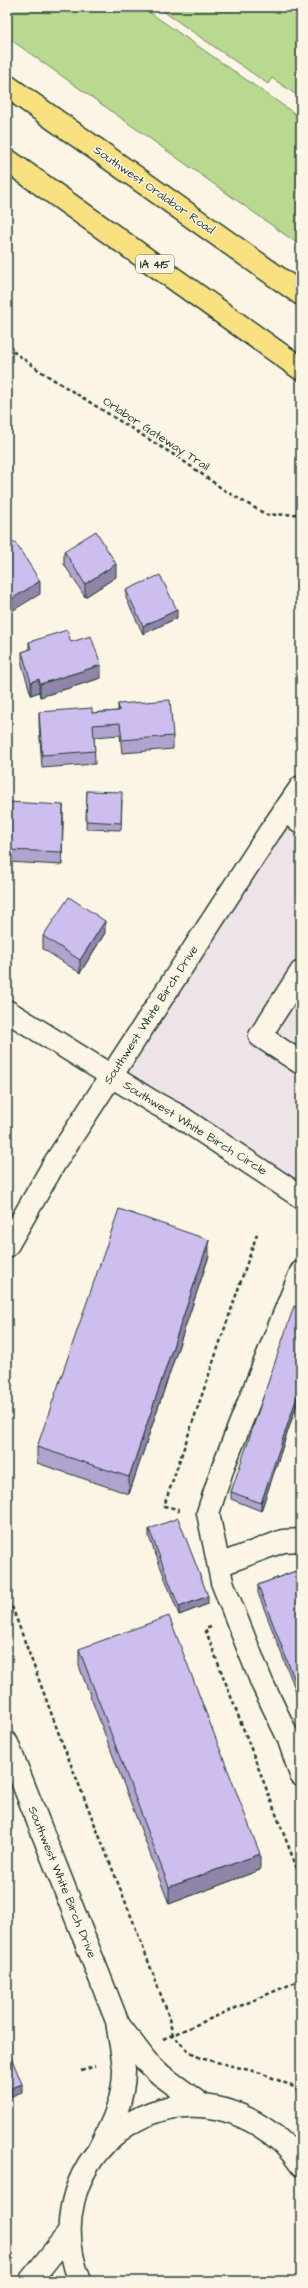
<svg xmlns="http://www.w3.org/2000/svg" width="308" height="2288" viewBox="0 0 308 2288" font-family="'Architects Daughter',sans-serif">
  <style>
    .built { fill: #eee4e8 }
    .green { fill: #b9d890; stroke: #6c8a62 }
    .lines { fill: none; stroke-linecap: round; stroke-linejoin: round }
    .minor-casing { stroke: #1f3d34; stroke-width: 25 }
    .major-casing { stroke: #1f3d34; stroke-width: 25 }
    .path { stroke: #1f3d34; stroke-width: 2.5; stroke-dasharray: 4 3; stroke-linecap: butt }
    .minor { stroke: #fcf5e5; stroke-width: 22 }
    .major { stroke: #f9e181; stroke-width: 22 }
    .wall { fill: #b0a3ce; stroke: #1f3d34 }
    .shaded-wall { fill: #9085a7; stroke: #1f3d34 }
    .building { fill: #cdbeef; stroke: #1f3d34 }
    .labels { text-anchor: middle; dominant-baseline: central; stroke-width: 3; stroke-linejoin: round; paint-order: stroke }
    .shield { fill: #fcf5e5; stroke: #617469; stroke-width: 1 }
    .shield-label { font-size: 11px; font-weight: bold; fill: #1f3d34 }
    .street-label { font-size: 12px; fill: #1f3d34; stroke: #fcf5e5 }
  </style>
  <rect width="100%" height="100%" fill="#fcf5e5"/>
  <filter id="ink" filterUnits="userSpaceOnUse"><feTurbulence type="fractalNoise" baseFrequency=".025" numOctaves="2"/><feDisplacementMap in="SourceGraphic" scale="8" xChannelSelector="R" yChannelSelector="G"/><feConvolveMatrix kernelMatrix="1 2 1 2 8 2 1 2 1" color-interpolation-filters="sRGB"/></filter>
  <g filter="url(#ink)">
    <path class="built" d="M 301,787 L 301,1197 L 112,1075 Z"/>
    <g class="green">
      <path d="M 7,7 L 142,7 L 301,118 L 301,246 L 7,37 Z"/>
      <path d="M 157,7 L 301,7 L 301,98 L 272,78 L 268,84 Z"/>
    </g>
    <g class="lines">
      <defs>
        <g id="minor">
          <path d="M 284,811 L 301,822"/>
          <path d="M 301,972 L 260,1036 L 301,1063"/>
          <path d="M 7,1011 L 153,1102 L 179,1116 L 301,1197"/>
          <path d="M 7,1246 L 54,1164 L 269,833 L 301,787"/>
          <path d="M 301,1272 L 223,1467 L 208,1513 L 222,1582 L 262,1683 L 288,1737 L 301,1775"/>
          <path d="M 219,1565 L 283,1541 L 301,1540"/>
          <path d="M 7,1743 L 117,2021 C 119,2037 123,2054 124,2070 C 124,2100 112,2124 99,2149"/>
          <path d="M 118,2024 L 146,2061 L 161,2075 L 203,2106"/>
          <path d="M 30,2281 L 68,2234"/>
          <path d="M 80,2281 C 34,2168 152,2062 257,2124 C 274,2134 290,2148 301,2165"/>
        </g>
        <g id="major">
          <path d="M 7,86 L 301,294"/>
          <path d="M 7,160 L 301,369"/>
        </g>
      </defs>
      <use href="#minor" class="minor-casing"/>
      <use href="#major" class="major-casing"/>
      <g class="path">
        <path d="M 7,347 L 40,371 L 182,460 L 224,490 L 267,515 L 301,514"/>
        <path d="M 179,1512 L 178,1509 L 164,1506 L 258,1231"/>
        <path d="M 7,1606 L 11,1604 L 60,1737 L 133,1921 L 167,2011 L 173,2035 L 185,2048 L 200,2058 L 261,2073 L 292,2086 L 301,2093"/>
        <path d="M 211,1627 L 205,1629 L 301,1879"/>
        <path d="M 163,2039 L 301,1980"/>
        <path d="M 81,2071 L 95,2066"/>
      </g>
      <use href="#minor" class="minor"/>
      <use href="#major" class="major"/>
    </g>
    <g class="wall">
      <path d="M 64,551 L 116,577 L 85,597 L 64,564 Z"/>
      <path d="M 126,590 L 177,618 L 143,634 L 126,598 Z"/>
      <path d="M 29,642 L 71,642 L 101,678 L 40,697 L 39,692 L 31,695 L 22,665 L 22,652 L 29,650 Z"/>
      <path d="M 118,704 L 173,736 L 173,749 L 122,753 L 120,735 L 94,737 L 95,764 L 42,768 L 39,724 L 39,712 L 92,713 L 118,711 Z"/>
      <path d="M 87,791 L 122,800 L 121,830 L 86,829 Z"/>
      <path d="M 63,817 L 62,865 L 7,862 L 7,825 Z"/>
      <path d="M 105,933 L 80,973 L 43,949 L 43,936 Z"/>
      <path d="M 209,1256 L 129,1494 L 37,1463 L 37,1447 Z"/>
      <path d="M 301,1309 L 301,1392 L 261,1511 L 231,1499 L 231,1492 Z"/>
      <path d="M 149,1529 L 208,1604 L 179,1615 L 149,1537 Z"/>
      <path d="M 301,1569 L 301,1704 L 258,1593 L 258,1585 Z"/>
      <path d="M 79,1649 L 260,1870 L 169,1904 L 79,1666 Z"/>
    </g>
    <g class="shaded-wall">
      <path d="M 116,564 L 116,577 L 85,597 L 85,584 Z"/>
      <path d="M 40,581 L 40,594 L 7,614 L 7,602 Z"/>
      <path d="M 177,610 L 177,618 L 143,634 L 143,626 Z"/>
      <path d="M 101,665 L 101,678 L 40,697 L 40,684 Z"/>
      <path d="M 39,679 L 39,692 L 31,695 L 31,682 Z"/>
      <path d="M 63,805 L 63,817 L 62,865 L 62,852 Z"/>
      <path d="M 105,921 L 105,933 L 80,973 L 80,960 Z"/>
      <path d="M 209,1240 L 209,1256 L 129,1494 L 129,1477 Z"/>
      <path d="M 301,1385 L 301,1392 L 261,1511 L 261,1503 Z"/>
      <path d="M 208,1596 L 208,1604 L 179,1615 L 179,1607 Z"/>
      <path d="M 260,1854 L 260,1870 L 169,1904 L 169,1887 Z"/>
      <rect x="7" y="2007" width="1" height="13"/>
      <path d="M 22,2084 L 22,2092 L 7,2098 L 7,2090 Z"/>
    </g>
    <g class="building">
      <path d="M 96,531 L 116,564 L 85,584 L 64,551 Z"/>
      <path d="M 15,542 L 40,581 L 7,602 L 7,547 Z"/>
      <path d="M 160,575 L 177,610 L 143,626 L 126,590 Z"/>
      <path d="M 67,630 L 71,642 L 91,636 L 101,665 L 40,684 L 39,679 L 31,682 L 22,652 L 31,649 L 29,642 Z"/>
      <path d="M 170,700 L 173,736 L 122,740 L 120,723 L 93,725 L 95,751 L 42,755 L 39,712 L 92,708 L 92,713 L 119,711 L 118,704 Z"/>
      <path d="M 87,791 L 122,792 L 121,823 L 86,821 Z"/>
      <path d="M 8,802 L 63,805 L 62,852 L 7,850 Z"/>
      <path d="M 69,897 L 105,921 L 80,960 L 43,936 Z"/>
      <path d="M 119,1209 L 209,1240 L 129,1477 L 37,1447 Z"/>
      <path d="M 294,1306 L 301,1309 L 301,1385 L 261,1503 L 231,1492 Z"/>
      <path d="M 178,1518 L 208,1596 L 179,1607 L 149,1529 Z"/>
      <path d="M 301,1569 L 301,1696 L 258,1585 Z"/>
      <path d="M 169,1616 L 260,1854 L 169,1887 L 79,1649 Z"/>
      <path d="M 7,2047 L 22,2084 L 7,2090 Z"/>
    </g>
  </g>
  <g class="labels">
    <rect class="shield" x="136" y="255" width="38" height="18" rx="3"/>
    <g class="shield-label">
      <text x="155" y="264">IA 415</text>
    </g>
    <g class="street-label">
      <text transform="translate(154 190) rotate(35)">Southwest Oralabor Road</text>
      <text transform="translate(156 434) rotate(33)">Orlabor Gateway Trail</text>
      <text transform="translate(151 1015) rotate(-57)">Southwest White Birch Drive</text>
      <text transform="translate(195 1128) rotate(32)">Southwest White Birch Circle</text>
      <text transform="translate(62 1882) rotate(68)">Southwest White Birch Drive</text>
    </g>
  </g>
  <rect width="308" height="2288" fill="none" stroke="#fcf5e5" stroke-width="24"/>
  <rect x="12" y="12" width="284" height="2264" fill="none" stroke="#1f3d34" stroke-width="1.5" filter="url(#ink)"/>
</svg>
